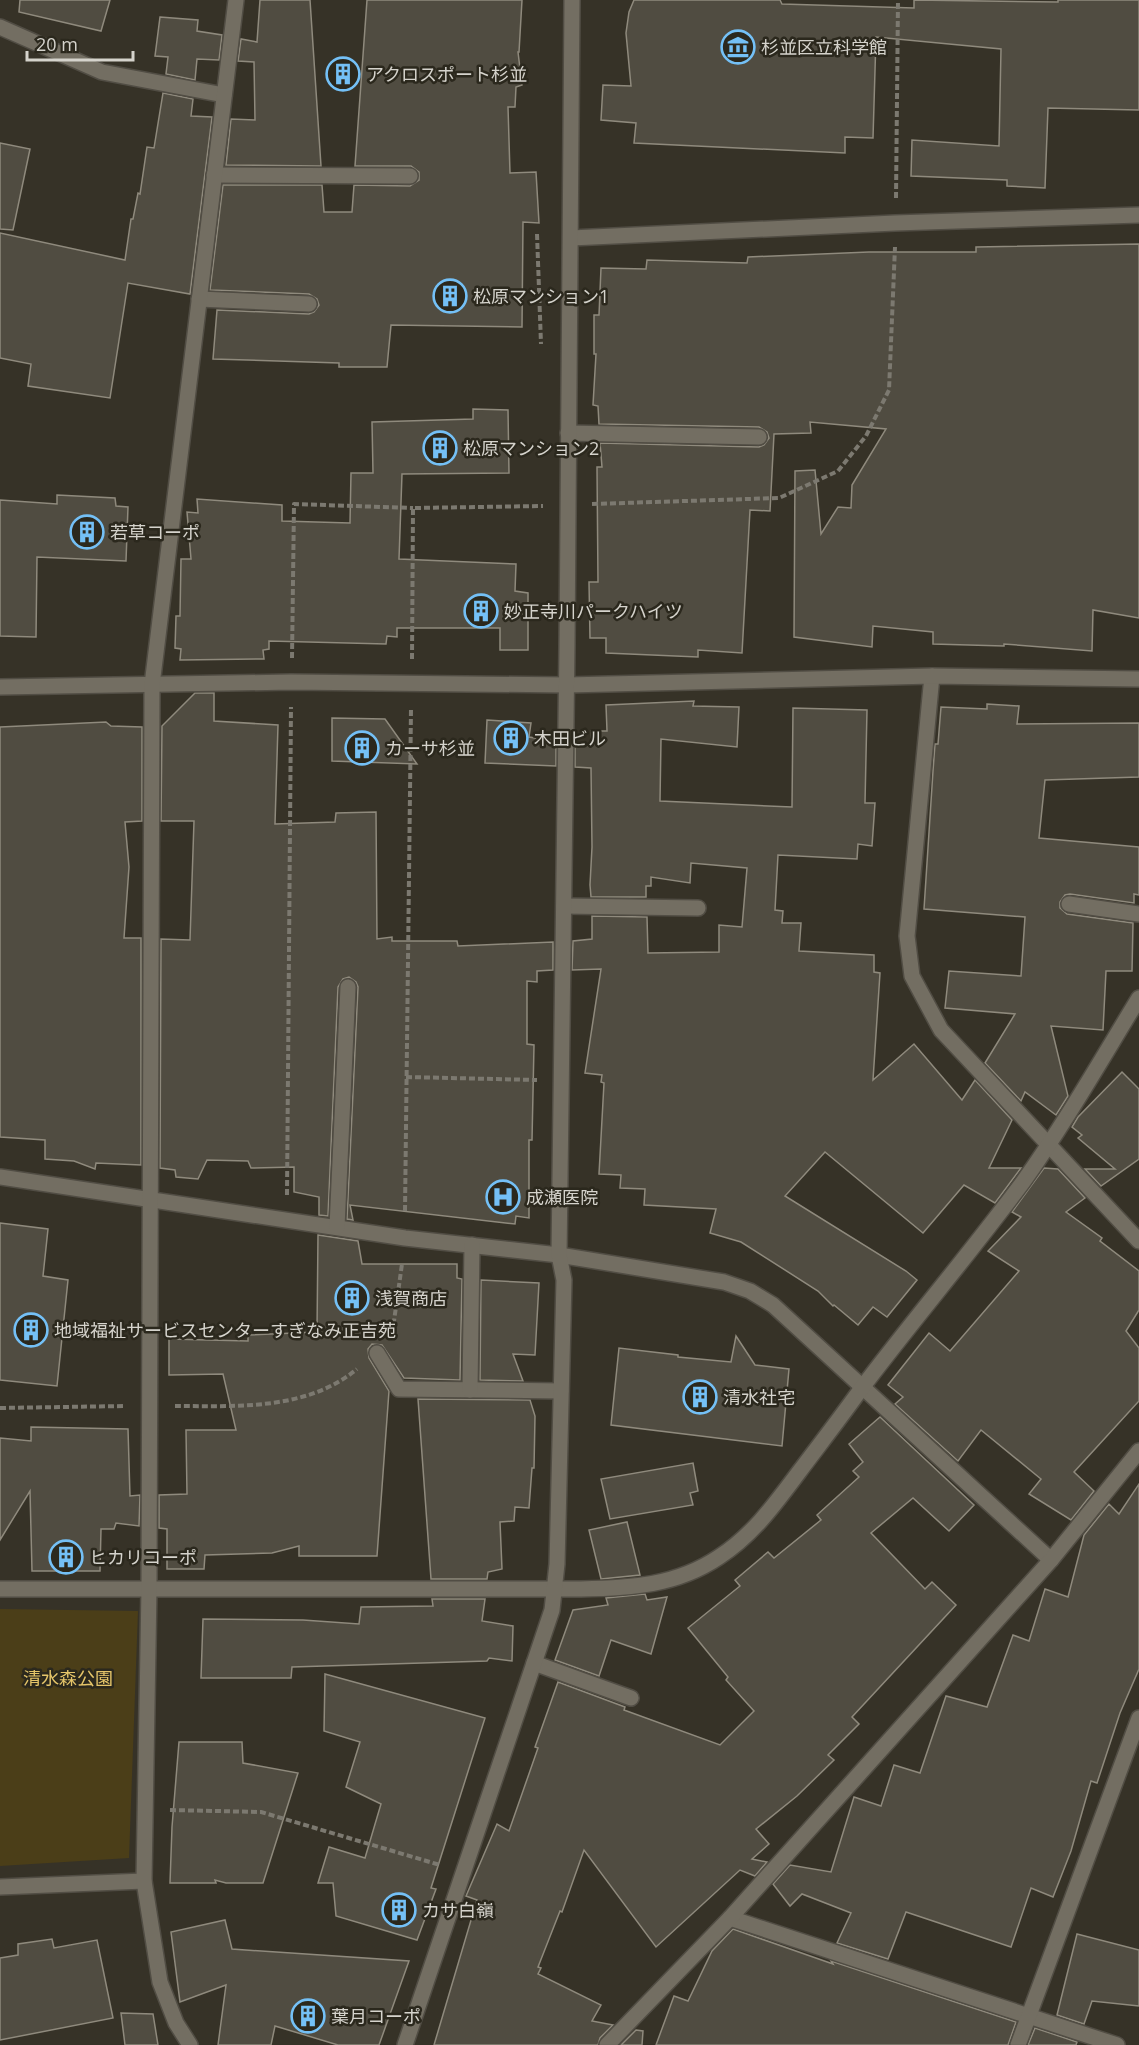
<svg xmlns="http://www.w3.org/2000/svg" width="1139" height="2045" viewBox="0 0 1139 2045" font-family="'Open Sans','Noto Sans JP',sans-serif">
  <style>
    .green { fill: #4b3e18 }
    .building { fill: #504c41; stroke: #8f8a7d; stroke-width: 1.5 }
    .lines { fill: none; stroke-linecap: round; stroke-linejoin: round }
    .minor-casing { stroke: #514d44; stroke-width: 18 }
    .path { stroke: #7c7970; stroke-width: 4; stroke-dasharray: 6 3; stroke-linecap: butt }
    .minor { stroke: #736e62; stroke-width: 15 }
    .labels { text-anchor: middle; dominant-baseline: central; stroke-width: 5; stroke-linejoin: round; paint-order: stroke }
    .poi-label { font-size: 18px; fill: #d5d3cc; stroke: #2b281d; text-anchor: start }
    .park-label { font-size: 18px; fill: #e5c569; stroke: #2b281d }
  </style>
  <rect width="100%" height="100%" fill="#363227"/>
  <path class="green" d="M 0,1609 L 138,1611 L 129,1858 L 0,1866 Z"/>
  <g class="building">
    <path d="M 20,0 L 110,0 L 101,31 L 19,12 Z"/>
    <path d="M 260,0 L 310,0 L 321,166 L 226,165 L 231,119 L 255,120 L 254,62 L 238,61 L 241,39 L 257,42 Z"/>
    <path d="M 367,0 L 522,0 L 519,52 L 518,52 L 522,85 L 516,87 L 515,107 L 508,107 L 510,173 L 536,172 L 539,223 L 523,222 L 522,327 L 391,325 L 387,367 L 339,367 L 339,363 L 213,359 L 217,310 L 309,314 L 314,312 L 319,305 L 317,299 L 309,294 L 210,290 L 223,185 L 322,185 L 324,212 L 352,212 L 354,185 L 410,186 L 419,180 L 419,172 L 411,166 L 355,166 Z"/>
    <path d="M 634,0 L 780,0 L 782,4 L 914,8 L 914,0 L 1058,2 L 1058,0 L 1139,0 L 1139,110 L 1048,108 L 1045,188 L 1007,186 L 1007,180 L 911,176 L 912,140 L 999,146 L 1001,49 L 876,37 L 873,138 L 845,137 L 845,153 L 634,143 L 636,123 L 601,120 L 603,85 L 631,86 L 626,33 L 629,12 Z"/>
    <path d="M 160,17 L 198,20 L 197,31 L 222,35 L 219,60 L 197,59 L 195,80 L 166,74 L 168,57 L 155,56 Z"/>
    <path d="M 163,93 L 193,99 L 191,116 L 212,117 L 190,294 L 128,283 L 110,398 L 28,386 L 31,364 L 0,358 L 0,233 L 125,260 L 131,219 L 133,219 L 138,193 L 140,194 L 147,147 L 154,148 Z"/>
    <path d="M 0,143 L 30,149 L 13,230 L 0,229 Z"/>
    <path d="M 1139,244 L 1139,618 L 1093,610 L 1092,651 L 1004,644 L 1004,646 L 933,644 L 933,632 L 873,626 L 872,647 L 794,637 L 795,471 L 815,470 L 821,534 L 838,507 L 851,508 L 852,485 L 886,429 L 810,422 L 811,433 L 774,434 L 770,511 L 750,510 L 742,653 L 698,650 L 698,657 L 606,653 L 606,638 L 590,638 L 589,582 L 598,582 L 597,467 L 602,467 L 600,443 L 759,447 L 764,445 L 769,438 L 767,432 L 759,427 L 599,424 L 598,406 L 593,405 L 596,354 L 594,354 L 594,315 L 599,315 L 601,268 L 646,269 L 647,260 L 747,263 L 748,257 L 869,252 L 976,252 L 976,247 Z"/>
    <path d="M 473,409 L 508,410 L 509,473 L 402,474 L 399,559 L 516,564 L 515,591 L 528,593 L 528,650 L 500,650 L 500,628 L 397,628 L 397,637 L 387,636 L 386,644 L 269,641 L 269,649 L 263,650 L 264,659 L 180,660 L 181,649 L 175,648 L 176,616 L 180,616 L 181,559 L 191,559 L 187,512 L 198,513 L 197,499 L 282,505 L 282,521 L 350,523 L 351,473 L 373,473 L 372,422 L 473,419 Z"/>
    <path d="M 57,495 L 115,498 L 116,506 L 128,507 L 126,561 L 37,557 L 36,637 L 0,636 L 0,500 L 57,504 Z"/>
    <path d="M 195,693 L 214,693 L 214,721 L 278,725 L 275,824 L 335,822 L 336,813 L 376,812 L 377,939 L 392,937 L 392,941 L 457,941 L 458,946 L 553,942 L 553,970 L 537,971 L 537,982 L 527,981 L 527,1044 L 534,1045 L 532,1140 L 529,1140 L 529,1218 L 516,1216 L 515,1224 L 350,1205 L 353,1220 L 347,1219 L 358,987 L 356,982 L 349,977 L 343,979 L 338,987 L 328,1216 L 319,1215 L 319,1197 L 294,1192 L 294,1167 L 251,1168 L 248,1161 L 207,1160 L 198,1179 L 176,1177 L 175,1170 L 160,1168 L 161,939 L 190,940 L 194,821 L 161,821 L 162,726 Z"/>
    <path d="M 694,701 L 693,706 L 739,707 L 737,747 L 661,739 L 660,801 L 792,807 L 793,708 L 867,710 L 865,803 L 875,803 L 872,846 L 858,844 L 857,859 L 778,855 L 775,910 L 783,911 L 782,923 L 801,923 L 799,951 L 874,955 L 874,972 L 880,973 L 873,1080 L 914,1044 L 962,1100 L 975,1080 L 1012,1120 L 989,1168 L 1021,1168 L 995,1203 L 964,1185 L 923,1233 L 825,1152 L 785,1196 L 906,1271 L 917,1280 L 887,1317 L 873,1307 L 858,1325 L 834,1305 L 833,1306 L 818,1291 L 741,1242 L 710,1233 L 716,1209 L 644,1205 L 645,1189 L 620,1188 L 621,1175 L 599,1174 L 604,1083 L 601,1082 L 602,1075 L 585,1073 L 601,969 L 572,970 L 573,941 L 592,939 L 592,916 L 647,917 L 648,953 L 719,952 L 719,925 L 742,927 L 747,868 L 691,863 L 690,883 L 651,877 L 651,886 L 646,886 L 646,897 L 591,897 L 590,885 L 592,847 L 591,768 L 575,767 L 575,744 L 591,746 L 591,731 L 607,731 L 606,705 Z"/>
    <path d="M 987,704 L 1019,706 L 1017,724 L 1139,723 L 1139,777 L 1045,780 L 1039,838 L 1139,847 L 1139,895 L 1134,894 L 1134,903 L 1070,894 L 1065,895 L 1060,902 L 1060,908 L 1067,914 L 1133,923 L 1132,971 L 1106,971 L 1103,1030 L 1051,1026 L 1068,1096 L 1056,1115 L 1025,1092 L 1021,1101 L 985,1063 L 1015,1014 L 945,1008 L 949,971 L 1021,976 L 1025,917 L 924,909 L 933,771 L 935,744 L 938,744 L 941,707 L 987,709 Z"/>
    <path d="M 332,718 L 385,719 L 417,764 L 332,761 Z"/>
    <path d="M 487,720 L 531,723 L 529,737 L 556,741 L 556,766 L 485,763 Z"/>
    <path d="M 106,722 L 111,726 L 142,727 L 142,821 L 125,822 L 129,867 L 124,938 L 141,938 L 141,1165 L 96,1163 L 95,1169 L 74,1161 L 45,1159 L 45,1140 L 0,1137 L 0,727 Z"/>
    <path d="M 1122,1072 L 1139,1089 L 1139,1159 L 1101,1186 L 1085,1169 L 1115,1169 L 1078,1138 L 1082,1135 L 1072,1127 L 1078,1117 Z"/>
    <path d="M 1044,1168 L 1058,1169 L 1085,1198 L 1066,1212 L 1102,1238 L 1100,1241 L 1139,1271 L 1139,1310 L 1126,1331 L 1139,1348 L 1139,1401 L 1074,1472 L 1094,1491 L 1071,1520 L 1029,1494 L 1041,1479 L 981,1430 L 958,1461 L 895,1404 L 903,1397 L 888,1385 L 929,1333 L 950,1351 L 1019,1271 L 988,1251 L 1021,1217 L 1012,1212 Z"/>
    <path d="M 0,1223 L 48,1229 L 43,1276 L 68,1280 L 57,1386 L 0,1380 Z"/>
    <path d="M 318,1235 L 358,1241 L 362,1264 L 457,1264 L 457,1278 L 462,1279 L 460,1380 L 404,1378 L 382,1345 L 372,1344 L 368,1349 L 369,1358 L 389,1391 L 377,1556 L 299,1556 L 299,1546 L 272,1553 L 205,1555 L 204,1569 L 167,1569 L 167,1529 L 159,1528 L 159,1495 L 187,1494 L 186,1430 L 236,1430 L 223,1374 L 169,1375 L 169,1339 L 248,1341 L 248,1335 L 317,1332 Z"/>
    <path d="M 481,1280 L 539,1283 L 535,1355 L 513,1354 L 523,1381 L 480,1380 Z"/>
    <path d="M 736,1336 L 755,1365 L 789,1369 L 782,1446 L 611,1425 L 619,1348 L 678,1355 L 678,1357 L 731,1362 Z"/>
    <path d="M 418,1399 L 530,1400 L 535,1416 L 534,1468 L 532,1468 L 529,1508 L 515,1507 L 514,1521 L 500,1522 L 502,1569 L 488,1572 L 487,1579 L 431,1579 Z"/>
    <path d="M 880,1417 L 974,1505 L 949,1531 L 913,1498 L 871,1533 L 925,1589 L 932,1582 L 956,1605 L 852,1717 L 859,1724 L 828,1755 L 834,1760 L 797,1796 L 756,1829 L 769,1844 L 752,1859 L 767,1862 L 755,1876 L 740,1870 L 656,1947 L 584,1850 L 562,1912 L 560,1911 L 538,1967 L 541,1968 L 538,1974 L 601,2005 L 592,2021 L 613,2025 L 600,2038 L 598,2045 L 434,2045 L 477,1900 L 466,1896 L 497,1824 L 509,1831 L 538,1748 L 535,1747 L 558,1682 L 625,1707 L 624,1710 L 720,1745 L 754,1711 L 726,1680 L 728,1677 L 688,1628 L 740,1586 L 735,1580 L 768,1552 L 774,1558 L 821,1520 L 817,1515 L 859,1477 L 853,1471 L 863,1462 L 849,1444 Z"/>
    <path d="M 31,1427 L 128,1429 L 130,1496 L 140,1495 L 139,1526 L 116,1523 L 114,1529 L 101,1529 L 100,1571 L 32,1571 L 30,1491 L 0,1540 L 0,1438 L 31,1441 Z"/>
    <path d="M 693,1463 L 698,1491 L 690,1493 L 693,1505 L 610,1519 L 601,1479 Z"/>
    <path d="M 1139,1484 L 1139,1669 L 1120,1713 L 1097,1783 L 1091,1781 L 1071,1851 L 1053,1897 L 1031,1888 L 1011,1947 L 906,1912 L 888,1959 L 837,1943 L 851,1913 L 802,1894 L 790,1906 L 773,1884 L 790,1865 L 831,1872 L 854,1797 L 881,1806 L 894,1765 L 920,1773 L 946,1696 L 987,1707 L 1013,1635 L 1029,1641 L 1045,1589 L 1068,1597 L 1084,1535 L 1109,1504 L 1119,1514 Z"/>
    <path d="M 627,1522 L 640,1575 L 601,1579 L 589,1530 Z"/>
    <path d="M 645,1594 L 647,1600 L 667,1597 L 651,1654 L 611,1640 L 599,1676 L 555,1660 L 573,1610 L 608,1605 L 606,1598 Z"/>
    <path d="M 432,1599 L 485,1599 L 482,1621 L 513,1626 L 512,1661 L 489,1658 L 487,1661 L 292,1667 L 291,1678 L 201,1678 L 203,1619 L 303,1620 L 359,1624 L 361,1607 L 433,1606 Z"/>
    <path d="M 325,1674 L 485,1718 L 431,1888 L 436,1889 L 417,1940 L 336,1916 L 333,1883 L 318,1883 L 329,1847 L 365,1858 L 381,1804 L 346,1787 L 360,1742 L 324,1731 Z"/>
    <path d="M 179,1742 L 242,1742 L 243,1763 L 298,1773 L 263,1883 L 226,1883 L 215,1880 L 216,1883 L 170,1883 L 172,1827 Z"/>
    <path d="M 225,1920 L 232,1949 L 409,1961 L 379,2045 L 338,2045 L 275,2026 L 271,2045 L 218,2045 L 226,1985 L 180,2002 L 171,1932 Z"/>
    <path d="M 733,1929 L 833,1964 L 831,1961 L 1016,2022 L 1008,2045 L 656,2045 L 674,1996 L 688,2001 L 712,1951 Z"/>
    <path d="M 1077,1934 L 1139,1950 L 1139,2006 L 1092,2001 L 1084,2024 L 1057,2015 Z"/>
    <path d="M 52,1939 L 54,1948 L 97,1940 L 113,2018 L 0,2040 L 0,1958 L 18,1955 L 18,1944 Z"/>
    <path d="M 121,2013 L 153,2014 L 158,2045 L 125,2045 Z"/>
    <path d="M 1035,2028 L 1077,2042 L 1076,2045 L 1028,2045 Z"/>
    <path d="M 636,2030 L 643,2031 L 642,2045 L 621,2045 Z"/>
  </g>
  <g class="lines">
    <defs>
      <g id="minor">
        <path d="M 0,27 L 102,72 L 224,95"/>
        <path d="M 214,175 L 410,176"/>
        <path d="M 571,238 L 895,223 L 1139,215"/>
        <path d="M 199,299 L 309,304"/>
        <path d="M 568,433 L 759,437"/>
        <path d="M 932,676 L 907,936 L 912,976 L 941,1030 L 1139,1241"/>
        <path d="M 0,687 L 291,682 L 567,685 L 932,676 L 1139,679"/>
        <path d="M 1069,904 L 1139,914"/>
        <path d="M 564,906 L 698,908"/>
        <path d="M 0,1177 L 405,1238 L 559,1255 L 724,1282 L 750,1291 L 773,1305 L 1051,1560"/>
        <path d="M 337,1227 L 348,987"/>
        <path d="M 377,1353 L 399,1389 L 561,1391"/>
        <path d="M 470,1390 L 472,1245"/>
        <path d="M 0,1589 L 581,1589 C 630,1588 676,1586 719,1557 C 753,1535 775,1504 799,1472 C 820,1444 841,1417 861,1389 C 914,1319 971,1252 1023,1182 C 1065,1123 1101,1060 1139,998"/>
        <path d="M 534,1663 L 631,1698"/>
        <path d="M 0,1887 L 144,1881"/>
        <path d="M 730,1918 L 1117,2045"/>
        <path d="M 190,2045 L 176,2023 L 160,1982 L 144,1881 L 149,1588 L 152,685 L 236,0"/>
        <path d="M 405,2045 L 552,1610 L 557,1564 L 564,1280 L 559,1255 L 567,646 L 572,0"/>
        <path d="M 607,2045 L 730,1918 L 1051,1560 L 1139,1451"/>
        <path d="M 1018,2045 L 1139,1718"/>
      </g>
    </defs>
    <use href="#minor" class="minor-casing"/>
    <g class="path">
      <path d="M 896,198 L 898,0"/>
      <path d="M 537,234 L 541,344"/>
      <path d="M 592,504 L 779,498 L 838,471 L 866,436 L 889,390 L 895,247"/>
      <path d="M 292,658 L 294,504 L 413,508"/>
      <path d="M 412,659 L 413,508 L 543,506"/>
      <path d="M 406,1077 L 537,1080"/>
      <path d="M 287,1195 L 291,707"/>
      <path d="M 405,1211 L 411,709"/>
      <path d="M 388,1332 L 394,1321 L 402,1264"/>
      <path d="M 175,1406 C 237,1406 306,1411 357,1369"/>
      <path d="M 0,1408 L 125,1406"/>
      <path d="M 170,1810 L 261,1812 L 440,1865"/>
    </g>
    <use href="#minor" class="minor"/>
  </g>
  <defs>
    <symbol id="museum-ring" viewBox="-11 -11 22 22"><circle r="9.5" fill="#2b281d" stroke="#74c0f6" stroke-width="1.5"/><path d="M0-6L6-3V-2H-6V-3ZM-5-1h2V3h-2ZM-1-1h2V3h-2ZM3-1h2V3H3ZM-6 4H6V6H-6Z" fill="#74c0f6"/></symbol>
    <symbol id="building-ring" viewBox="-11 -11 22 22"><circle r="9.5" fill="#2b281d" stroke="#74c0f6" stroke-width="1.5"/><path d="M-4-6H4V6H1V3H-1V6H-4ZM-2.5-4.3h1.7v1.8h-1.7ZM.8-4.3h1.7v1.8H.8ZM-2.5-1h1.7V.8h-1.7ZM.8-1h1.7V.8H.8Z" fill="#74c0f6"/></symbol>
    <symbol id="hospital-ring" viewBox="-11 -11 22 22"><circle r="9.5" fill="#2b281d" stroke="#74c0f6" stroke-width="1.5"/><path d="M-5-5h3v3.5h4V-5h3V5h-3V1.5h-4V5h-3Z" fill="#74c0f6"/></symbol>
  </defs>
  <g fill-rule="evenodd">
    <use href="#museum-ring" x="719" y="28" width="38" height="38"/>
    <use href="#building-ring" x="324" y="55" width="38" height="38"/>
    <use href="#building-ring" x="431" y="277" width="38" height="38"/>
    <use href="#building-ring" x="421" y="429" width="38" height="38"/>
    <use href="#building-ring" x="68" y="513" width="38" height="38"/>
    <use href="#building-ring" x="462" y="592" width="38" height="38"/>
    <use href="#building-ring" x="492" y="719" width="38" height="38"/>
    <use href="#building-ring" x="343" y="729" width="38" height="38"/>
    <use href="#hospital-ring" x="484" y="1178" width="38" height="38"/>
    <use href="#building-ring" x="333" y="1279" width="38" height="38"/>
    <use href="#building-ring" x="12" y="1311" width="38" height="38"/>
    <use href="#building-ring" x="681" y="1378" width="38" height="38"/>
    <use href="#building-ring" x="47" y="1538" width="38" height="38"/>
    <use href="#building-ring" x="380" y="1891" width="38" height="38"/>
    <use href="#building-ring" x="289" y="1997" width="38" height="38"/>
  </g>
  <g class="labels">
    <g class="poi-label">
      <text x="761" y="47">杉並区立科学館</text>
      <text x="366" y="74">アクロスポート杉並</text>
      <text x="473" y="296">松原マンション1</text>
      <text x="463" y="448">松原マンション2</text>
      <text x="110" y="532">若草コーポ</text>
      <text x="504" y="611">妙正寺川パークハイツ</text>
      <text x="534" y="738">木田ビル</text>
      <text x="385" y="748">カーサ杉並</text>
      <text x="526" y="1197">成瀬医院</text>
      <text x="375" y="1298">浅賀商店</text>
      <text x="54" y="1330">地域福祉サービスセンターすぎなみ正吉苑</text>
      <text x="723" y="1397">清水社宅</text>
      <text x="89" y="1557">ヒカリコーポ</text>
      <text x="422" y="1910">カサ白嶺</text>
      <text x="331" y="2016">葉月コーポ</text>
    </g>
    <g class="park-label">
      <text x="68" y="1678">清水森公園</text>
    </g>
  </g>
  <path d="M27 51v9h106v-9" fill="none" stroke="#d5d3cc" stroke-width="3"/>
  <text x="36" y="51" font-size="18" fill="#d5d3cc" stroke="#2b281d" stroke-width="4.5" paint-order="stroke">20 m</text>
</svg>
